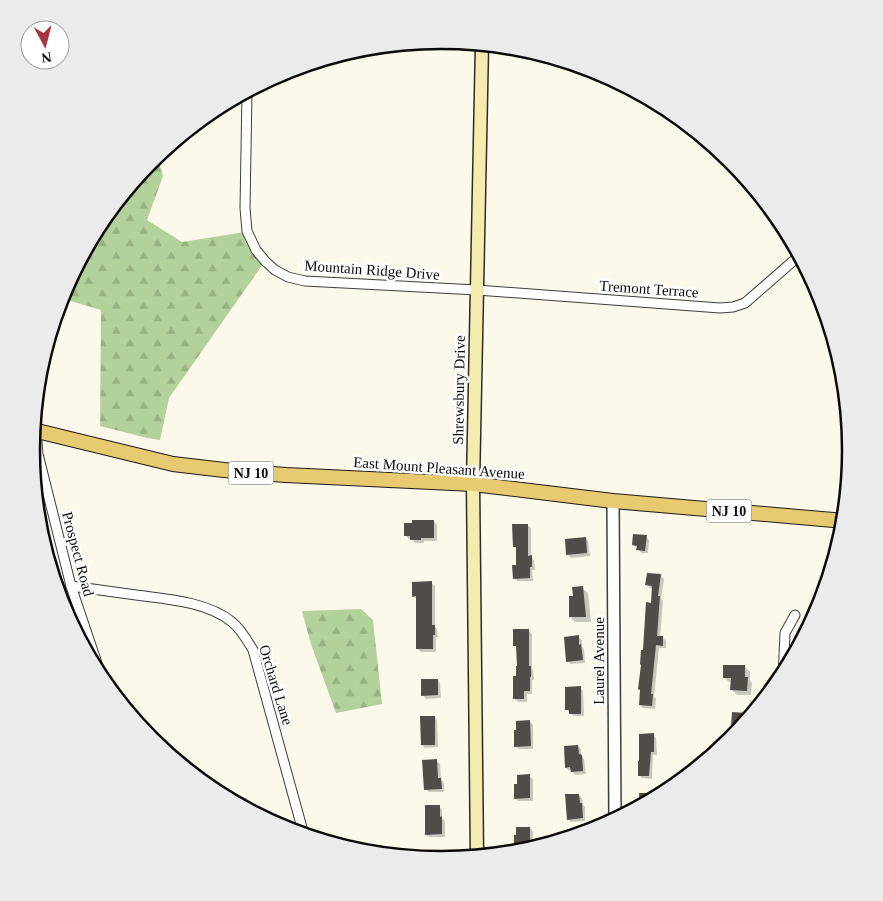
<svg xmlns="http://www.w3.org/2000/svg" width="883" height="901" viewBox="0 0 883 901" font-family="'Times New Roman',serif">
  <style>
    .forest { fill: url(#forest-firs) }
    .shadow { fill: #0003 }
    .building { fill: #514c48 }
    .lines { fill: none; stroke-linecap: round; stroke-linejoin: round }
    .minor-casing { stroke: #3d3d3d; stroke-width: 11 }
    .tertiary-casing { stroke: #3d3d3d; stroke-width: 14 }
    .secondary-casing { stroke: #2c2c2c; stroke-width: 15 }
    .primary-casing { stroke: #1b1b1b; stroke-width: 16 }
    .minor { stroke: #fff; stroke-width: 9 }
    .tertiary { stroke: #fff; stroke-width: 11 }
    .secondary { stroke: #f4ecad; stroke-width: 12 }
    .primary { stroke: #e7c970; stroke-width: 14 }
    .labels { text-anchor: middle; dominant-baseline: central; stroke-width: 5; stroke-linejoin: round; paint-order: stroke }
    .shield { fill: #fff; stroke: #545454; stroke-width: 1 }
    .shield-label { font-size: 14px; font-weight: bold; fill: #0a0a0a }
    .street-label { font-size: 15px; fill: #0a0a0a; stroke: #fff }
    .rim { fill: none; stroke: #0a0a0a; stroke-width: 2.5 }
  </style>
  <defs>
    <pattern id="forest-firs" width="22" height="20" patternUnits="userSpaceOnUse" patternTransform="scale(1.25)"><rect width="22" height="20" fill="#b3d19a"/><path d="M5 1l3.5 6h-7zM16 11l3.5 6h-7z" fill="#99b283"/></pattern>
  </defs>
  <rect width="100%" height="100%" fill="#fcf9ea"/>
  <g class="forest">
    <path d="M 157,156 L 163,176 L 147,220 L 182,242 L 245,232 L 263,264 L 169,398 L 160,440 L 147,438 L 100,426 L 101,310 L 61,298 L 101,222 L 152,160 Z"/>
    <path d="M 361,609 L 373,620 L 382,704 L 336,713 L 311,644 L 302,611 Z"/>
  </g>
  <g class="shadow">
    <path d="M 434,522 L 437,525 L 437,541 L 424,541 L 424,543 L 415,543 L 412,539 L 409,539 L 406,536 Z"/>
    <path d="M 527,525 L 531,528 L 531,557 L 534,560 L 535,570 L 532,570 L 533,581 L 517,581 L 514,578 L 517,566 L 517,549 L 514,546 Z"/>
    <path d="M 646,537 L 649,540 L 648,553 L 641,553 L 638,548 L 633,545 Z"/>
    <path d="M 585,538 L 588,541 L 590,556 L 571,558 L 568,555 Z"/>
    <path d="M 660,575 L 664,579 L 661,599 L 663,601 L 660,638 L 663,638 L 666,641 L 666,648 L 659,648 L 654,697 L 656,699 L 655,709 L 643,708 L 640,705 L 644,651 L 652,604 L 653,589 L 650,588 L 647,585 Z"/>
    <path d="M 431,583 L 435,586 L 435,627 L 437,629 L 438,637 L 436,637 L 436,652 L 421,652 L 418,649 L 417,599 L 413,596 Z"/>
    <path d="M 582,588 L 588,593 L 591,622 L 575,622 L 570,617 Z"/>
    <path d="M 529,631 L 532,634 L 532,669 L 533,670 L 534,680 L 532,680 L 532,694 L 527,694 L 527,702 L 518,702 L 515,699 L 518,667 L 517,648 L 514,645 Z"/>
    <path d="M 578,637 L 582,640 L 582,647 L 584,649 L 585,663 L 571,664 L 567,661 Z"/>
    <path d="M 745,667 L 750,672 L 750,681 L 752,683 L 751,695 L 737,695 L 732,690 L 732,682 L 729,682 L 724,677 Z"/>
    <path d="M 437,680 L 440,683 L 441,698 L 426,699 L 423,695 Z"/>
    <path d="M 580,688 L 583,691 L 584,716 L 574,716 L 566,709 Z"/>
    <path d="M 733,713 L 747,714 L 750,718 L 732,741 Z"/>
    <path d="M 434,717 L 437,720 L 438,747 L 425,748 L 422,745 Z"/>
    <path d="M 530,722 L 533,725 L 533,749 L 519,749 L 515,746 Z"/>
    <path d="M 653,735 L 656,738 L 657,755 L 653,755 L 652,779 L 642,778 L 639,775 Z"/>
    <path d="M 578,746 L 581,749 L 581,756 L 584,759 L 586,774 L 575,775 L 572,770 L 570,771 L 566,768 Z"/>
    <path d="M 436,761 L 440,764 L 441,780 L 444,783 L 444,792 L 429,792 L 425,789 Z"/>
    <path d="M 529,776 L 533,779 L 533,801 L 518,801 L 515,798 L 518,785 Z"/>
    <path d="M 650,794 L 653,797 L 653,800 L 641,807 Z"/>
    <path d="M 578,795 L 582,798 L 583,805 L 585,807 L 585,821 L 571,822 L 568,819 Z"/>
    <path d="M 439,806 L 442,810 L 442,818 L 445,821 L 445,837 L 429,837 L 426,834 Z"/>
    <path d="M 530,828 L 533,832 L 533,849 L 517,853 L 515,851 Z"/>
    <path d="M 427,851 L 440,851 L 443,854 L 443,859 L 444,860 L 427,859 Z"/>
  </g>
  <g class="building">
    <path d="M 412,520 L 434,520 L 434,538 L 421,538 L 421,540 L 410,540 L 410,536 L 404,536 L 404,523 L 412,523 Z"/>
    <path d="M 512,524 L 528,524 L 528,556 L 532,555 L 532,567 L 530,567 L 530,578 L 513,579 L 512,565 L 516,565 L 516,547 L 513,547 Z"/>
    <path d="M 633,534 L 647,535 L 645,551 L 636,550 L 637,546 L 632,545 Z"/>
    <path d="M 586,537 L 587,553 L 566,555 L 565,539 Z"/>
    <path d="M 647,573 L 661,574 L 658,596 L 660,596 L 657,636 L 663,636 L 663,646 L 656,645 L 651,694 L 653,694 L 652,706 L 639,705 L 640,690 L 638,689 L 641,665 L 640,664 L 641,650 L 643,650 L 646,602 L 651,603 L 652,586 L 645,585 Z"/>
    <path d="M 432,581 L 432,625 L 435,625 L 435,635 L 433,635 L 433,649 L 416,649 L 416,596 L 412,597 L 412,582 Z"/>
    <path d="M 583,586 L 586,617 L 569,617 L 569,596 L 573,596 L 572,587 Z"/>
    <path d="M 513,629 L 529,629 L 529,666 L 531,666 L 531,677 L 530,677 L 530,691 L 524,691 L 524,699 L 513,699 L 513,676 L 516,676 L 516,666 L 517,666 L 516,646 L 513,646 Z"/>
    <path d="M 579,635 L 579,645 L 581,644 L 583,660 L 566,662 L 564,637 Z"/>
    <path d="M 723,665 L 745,665 L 745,677 L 748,677 L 747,691 L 730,690 L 731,678 L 723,678 Z"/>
    <path d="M 421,679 L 438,679 L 438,695 L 421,696 Z"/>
    <path d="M 581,686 L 581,714 L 569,714 L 569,710 L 565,710 L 565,687 Z"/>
    <path d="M 732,712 L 747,713 L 747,722 L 730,742 Z"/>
    <path d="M 420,716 L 435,716 L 435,745 L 421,745 Z"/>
    <path d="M 530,720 L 531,746 L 514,747 L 514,730 L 516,730 L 516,721 Z"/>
    <path d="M 654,733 L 654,752 L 651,752 L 649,776 L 638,776 L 638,761 L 639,761 L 639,734 Z"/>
    <path d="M 578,745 L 579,754 L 582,755 L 583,771 L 571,772 L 570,767 L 565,768 L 564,746 Z"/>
    <path d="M 437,759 L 438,778 L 441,778 L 442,789 L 424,790 L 422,760 Z"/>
    <path d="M 530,774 L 530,798 L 514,799 L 514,784 L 517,784 L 517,775 Z"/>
    <path d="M 639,793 L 650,793 L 650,802 L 640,808 Z"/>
    <path d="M 565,794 L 579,794 L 580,803 L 582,803 L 583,818 L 567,820 Z"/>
    <path d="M 425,805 L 440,805 L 440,817 L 442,816 L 442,834 L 425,835 Z"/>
    <path d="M 516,827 L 530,827 L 530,850 L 525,852 L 514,852 L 514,835 L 516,835 Z"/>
    <path d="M 425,850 L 440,850 L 441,861 L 425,859 Z"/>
  </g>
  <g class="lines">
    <defs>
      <g id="minor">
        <path d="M 247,92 L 245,208 L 247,231 L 256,250 L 265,261 L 275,270 L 288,277 L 305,281 L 477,290 L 720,308 L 733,307 L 745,303 L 800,255"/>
        <path d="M 36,431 L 38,454 L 71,586 L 103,681"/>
        <path d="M 71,586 C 93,589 114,592 136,595 C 167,599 208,602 232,622 C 241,629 247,640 253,650 L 304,835"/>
        <path d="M 783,678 L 785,633 L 795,615"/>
      </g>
      <path id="tertiary" d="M 613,501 L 615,821"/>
      <path id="secondary" d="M 477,857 L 473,484 L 482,44"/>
      <path id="primary" d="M 33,430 L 173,464 L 224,470 L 286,475 L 473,484 L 613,501 L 845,521"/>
    </defs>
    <use href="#minor" class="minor-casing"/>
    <use href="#tertiary" class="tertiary-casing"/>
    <use href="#secondary" class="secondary-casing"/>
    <use href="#primary" class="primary-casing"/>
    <use href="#minor" class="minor"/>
    <use href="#tertiary" class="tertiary"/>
    <use href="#secondary" class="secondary"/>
    <use href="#primary" class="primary"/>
  </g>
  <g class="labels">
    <g class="shield">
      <rect x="228.5" y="461.5" width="45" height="23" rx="4"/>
      <rect x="706.5" y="499.5" width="45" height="23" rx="4"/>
    </g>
    <g class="shield-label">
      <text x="251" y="473">NJ 10</text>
      <text x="729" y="511">NJ 10</text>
    </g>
    <g class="street-label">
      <text transform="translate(372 270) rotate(4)">Mountain Ridge Drive</text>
      <text transform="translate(649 289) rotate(4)">Tremont Terrace</text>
      <text transform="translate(459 390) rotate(-89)">Shrewsbury Drive</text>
      <text transform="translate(439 468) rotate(4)">East Mount Pleasant Avenue</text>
      <text transform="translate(78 554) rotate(75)">Prospect Road</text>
      <text transform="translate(599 661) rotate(-90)">Laurel Avenue</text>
      <text transform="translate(276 685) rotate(73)">Orchard Lane</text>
    </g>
  </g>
  <path d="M0 0H883V901H0ZM40 450a401 401 0 1 1 802 0a401 401 0 1 1-802 0Z" fill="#ebebeb" fill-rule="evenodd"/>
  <path class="rim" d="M40 450a401 401 0 1 1 802 0a401 401 0 1 1-802 0Z"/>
  <g transform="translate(45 45) rotate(173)"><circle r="24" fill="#ffffff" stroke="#9d9d9d"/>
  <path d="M0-4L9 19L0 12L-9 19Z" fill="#a8353b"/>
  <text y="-8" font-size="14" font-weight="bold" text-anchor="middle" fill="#0a0a0a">N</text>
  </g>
</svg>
